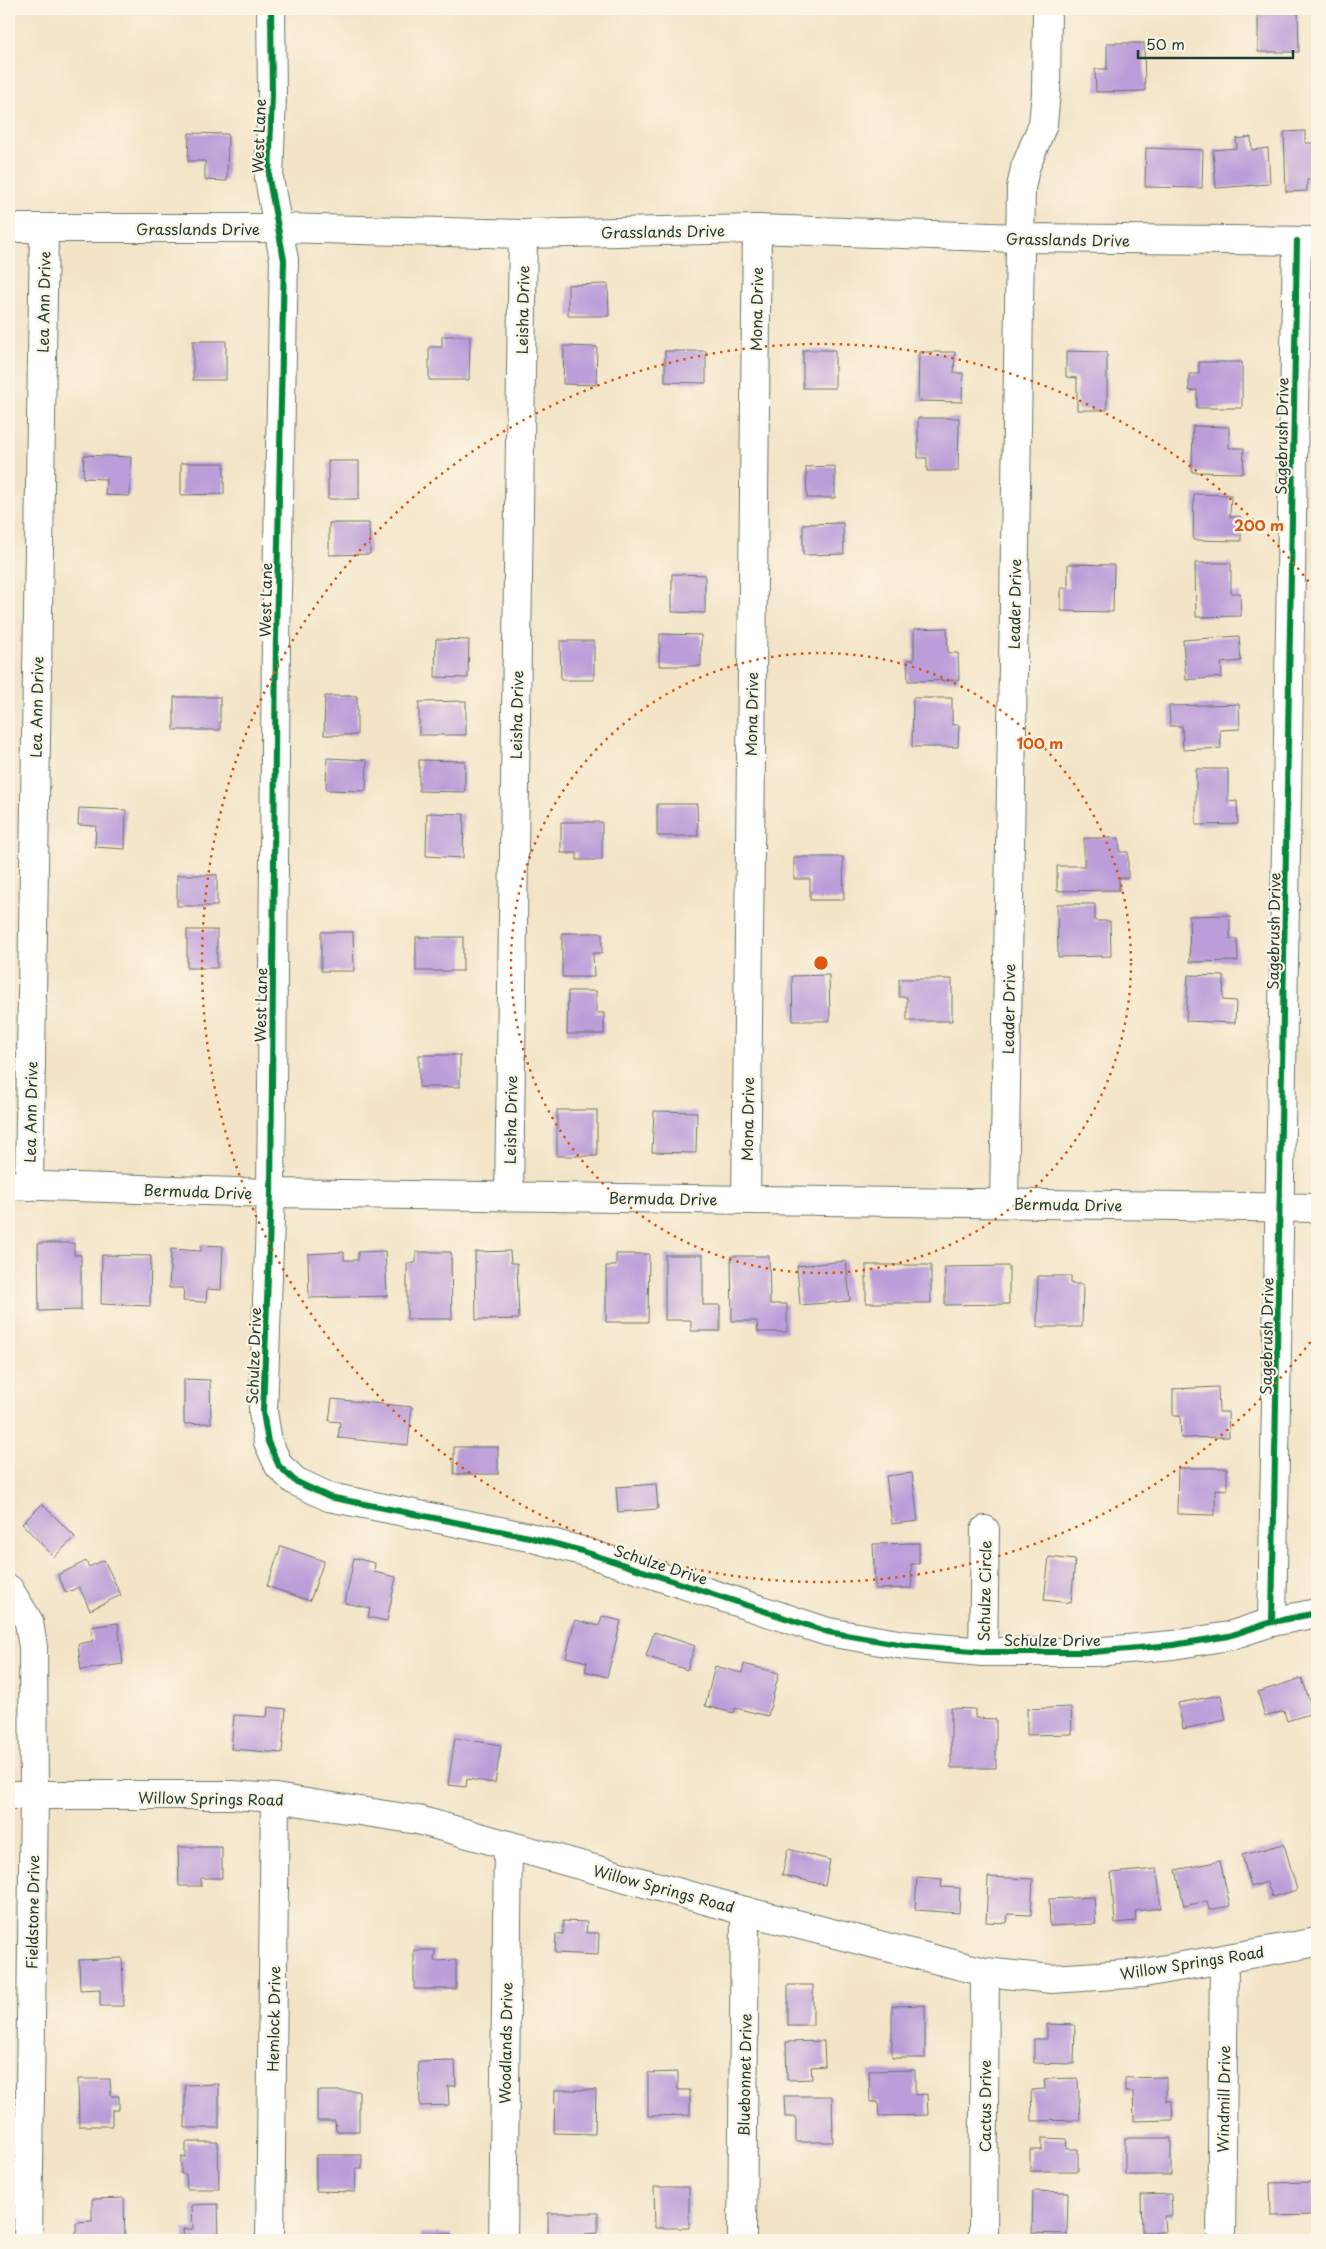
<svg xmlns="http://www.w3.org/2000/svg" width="1326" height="2249" viewBox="0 0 1326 2249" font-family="'Playpen Sans',sans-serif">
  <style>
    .building { fill: #bb9dd9 }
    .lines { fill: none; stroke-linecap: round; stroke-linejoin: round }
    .minor-casing { stroke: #697767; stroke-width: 30 }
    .minor { stroke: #fff; stroke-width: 28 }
    .cycleway-casing { stroke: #fcf5e5; stroke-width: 9 }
    .cycleway { stroke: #00873e; stroke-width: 6 }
    .ring { fill: none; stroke: #de580e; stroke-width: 2.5; stroke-dasharray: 2.5 5 }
    .labels { text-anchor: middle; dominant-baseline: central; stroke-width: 4.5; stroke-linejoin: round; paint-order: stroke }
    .street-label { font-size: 15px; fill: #1f3d34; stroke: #fcf5e5 }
    .centre { fill: #de580e; stroke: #fcf5e5; stroke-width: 2.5 }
    .ring-label { font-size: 15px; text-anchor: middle; font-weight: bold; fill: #de580e; stroke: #fcf5e5; stroke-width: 4.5; stroke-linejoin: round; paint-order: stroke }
  </style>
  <rect width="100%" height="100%" fill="#fcf5e5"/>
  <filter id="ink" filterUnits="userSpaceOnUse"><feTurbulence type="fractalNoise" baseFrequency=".02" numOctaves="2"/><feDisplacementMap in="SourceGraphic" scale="10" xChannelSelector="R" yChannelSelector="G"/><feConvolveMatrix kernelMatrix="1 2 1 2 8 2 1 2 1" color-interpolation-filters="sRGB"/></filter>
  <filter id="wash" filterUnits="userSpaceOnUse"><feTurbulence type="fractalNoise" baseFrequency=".0096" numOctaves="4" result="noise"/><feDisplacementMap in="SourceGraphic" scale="20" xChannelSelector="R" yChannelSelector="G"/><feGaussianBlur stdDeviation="1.12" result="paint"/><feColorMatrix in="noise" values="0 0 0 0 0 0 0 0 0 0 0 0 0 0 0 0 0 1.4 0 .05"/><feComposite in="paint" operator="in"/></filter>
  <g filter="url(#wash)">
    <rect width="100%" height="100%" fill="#f3e4c7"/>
    <g id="blocks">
      <g class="building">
        <path d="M 1258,9 L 1298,9 L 1299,52 L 1258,52 Z"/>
        <path d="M 1107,43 L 1144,43 L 1145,91 L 1096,92 L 1095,69 L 1107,69 Z"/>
        <path d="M 1305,131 L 1305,143 L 1317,143 L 1317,179 L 1307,180 L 1307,191 L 1286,192 L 1284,132 Z"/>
        <path d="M 189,133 L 228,134 L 227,181 L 205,180 L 205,161 L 188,161 Z"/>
        <path d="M 1251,137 L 1252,150 L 1268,148 L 1270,184 L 1216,188 L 1213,150 L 1237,148 L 1236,139 Z"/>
        <path d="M 1146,148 L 1203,150 L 1202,188 L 1145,187 Z"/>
        <path d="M 608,284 L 609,316 L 568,316 L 568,285 Z"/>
        <path d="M 442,336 L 470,336 L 469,380 L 429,380 L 429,347 L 442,347 Z"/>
        <rect x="193" y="341" width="33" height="39"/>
        <path d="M 564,346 L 597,347 L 596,385 L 563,384 Z"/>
        <rect x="803" y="350" width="32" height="38"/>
        <path d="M 665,351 L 706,351 L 706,383 L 665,382 Z"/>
        <path d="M 1066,351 L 1107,352 L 1107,410 L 1077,410 L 1077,378 L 1066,377 Z"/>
        <path d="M 919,352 L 955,352 L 954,373 L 963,373 L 962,402 L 918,401 Z"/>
        <path d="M 1199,362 L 1242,362 L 1242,408 L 1197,408 L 1197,390 L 1189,391 L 1189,374 L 1199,374 Z"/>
        <path d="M 918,418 L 959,418 L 958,471 L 927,471 L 927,458 L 918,458 Z"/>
        <path d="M 1193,426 L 1229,427 L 1229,448 L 1244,448 L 1243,473 L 1192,472 Z"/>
        <path d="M 84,455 L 131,457 L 130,496 L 105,495 L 106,479 L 83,478 Z"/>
        <rect x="328" y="461" width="31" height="38"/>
        <path d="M 181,463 L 224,463 L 224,494 L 181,495 Z"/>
        <path d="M 835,466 L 835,498 L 807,498 L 806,467 Z"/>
        <path d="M 1194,494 L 1231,495 L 1230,517 L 1241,517 L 1241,541 L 1193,540 Z"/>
        <path d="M 329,523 L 369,523 L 370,554 L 329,555 Z"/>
        <path d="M 843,523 L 844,554 L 803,555 L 803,524 Z"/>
        <path d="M 1195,563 L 1231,563 L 1231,593 L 1240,593 L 1241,616 L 1196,617 Z"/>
        <path d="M 1068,564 L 1114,565 L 1113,612 L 1061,611 L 1061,588 L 1068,588 Z"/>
        <path d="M 672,574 L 705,575 L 705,613 L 672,612 Z"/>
        <path d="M 947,628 L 948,653 L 958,653 L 959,680 L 908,681 L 907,660 L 914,660 L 914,629 Z"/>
        <path d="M 660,634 L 701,635 L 701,666 L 659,666 Z"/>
        <path d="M 1239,636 L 1241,661 L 1221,663 L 1222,677 L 1186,680 L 1183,640 Z"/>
        <path d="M 436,639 L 469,640 L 468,678 L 435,677 Z"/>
        <path d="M 560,641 L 594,641 L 594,680 L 561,680 Z"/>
        <path d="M 325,696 L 357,696 L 357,735 L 324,735 Z"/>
        <rect x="174" y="697" width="46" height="33"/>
        <path d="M 913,698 L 952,698 L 952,725 L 959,725 L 958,747 L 912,747 Z"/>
        <path d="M 466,701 L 466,735 L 419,735 L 419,702 Z"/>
        <path d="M 1239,704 L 1240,729 L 1220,730 L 1221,748 L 1183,750 L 1182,726 L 1170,726 L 1169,706 Z"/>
        <path d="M 327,758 L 367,760 L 366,791 L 326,790 Z"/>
        <path d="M 419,760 L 465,761 L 465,792 L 419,791 Z"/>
        <path d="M 1196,769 L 1228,769 L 1228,802 L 1237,801 L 1238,824 L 1196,825 Z"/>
        <path d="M 657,804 L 697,804 L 698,836 L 657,836 Z"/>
        <path d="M 79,808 L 126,810 L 125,849 L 95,847 L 96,826 L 78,825 Z"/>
        <path d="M 427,813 L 464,814 L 463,858 L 426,856 Z"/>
        <path d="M 561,822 L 602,822 L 602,860 L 577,860 L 577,853 L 561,853 Z"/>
        <path d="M 1084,838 L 1119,838 L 1120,852 L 1128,852 L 1128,878 L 1119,878 L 1119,890 L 1057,891 L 1057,866 L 1084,866 Z"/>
        <path d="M 794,857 L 843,857 L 844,900 L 810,900 L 810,879 L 794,879 Z"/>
        <rect x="177" y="875" width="40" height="31"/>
        <path d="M 1057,904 L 1095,904 L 1095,921 L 1110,921 L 1111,956 L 1058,957 Z"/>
        <path d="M 1230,915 L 1230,939 L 1237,939 L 1238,961 L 1190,962 L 1189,916 Z"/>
        <rect x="187" y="930" width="30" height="38"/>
        <path d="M 321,932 L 353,932 L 354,971 L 321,971 Z"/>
        <path d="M 562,933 L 602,933 L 602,953 L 593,953 L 594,977 L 562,977 Z"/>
        <rect x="416" y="937" width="47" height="34"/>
        <path d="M 829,975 L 830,1021 L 793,1021 L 792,976 Z"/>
        <path d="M 1188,975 L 1224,976 L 1223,1000 L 1236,1001 L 1235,1023 L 1186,1021 Z"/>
        <path d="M 899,979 L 952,979 L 952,1021 L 907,1021 L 907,997 L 899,997 Z"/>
        <path d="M 568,991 L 596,991 L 596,1013 L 604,1013 L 604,1034 L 567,1034 Z"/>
        <rect x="419" y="1055" width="41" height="32"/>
        <rect x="557" y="1110" width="40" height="46"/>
        <path d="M 654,1111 L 697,1112 L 696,1153 L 652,1152 Z"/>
        <path d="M 38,1243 L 74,1243 L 74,1255 L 81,1255 L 81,1310 L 39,1311 Z"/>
        <path d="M 201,1245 L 223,1246 L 221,1290 L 207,1289 L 206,1302 L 183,1301 L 184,1288 L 169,1288 L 171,1249 L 201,1251 Z"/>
        <path d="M 385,1251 L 387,1296 L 309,1298 L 308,1254 L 344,1252 L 344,1260 L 358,1260 L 358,1252 Z"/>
        <path d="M 510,1251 L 511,1263 L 517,1263 L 519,1319 L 476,1320 L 475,1252 Z"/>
        <path d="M 416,1252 L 451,1252 L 452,1319 L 407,1319 L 407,1263 L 416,1263 Z"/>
        <path d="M 616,1254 L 649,1254 L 648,1322 L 606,1322 L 606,1266 L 616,1266 Z"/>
        <path d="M 102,1255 L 151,1256 L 150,1306 L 101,1304 Z"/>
        <path d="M 665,1255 L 703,1255 L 703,1305 L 720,1305 L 720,1331 L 691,1331 L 691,1320 L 665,1320 Z"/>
        <path d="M 731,1256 L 769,1256 L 770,1304 L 787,1304 L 787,1332 L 758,1332 L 757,1321 L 732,1321 Z"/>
        <path d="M 846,1261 L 850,1301 L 800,1305 L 797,1266 Z"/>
        <rect x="866" y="1265" width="65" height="38"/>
        <path d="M 1009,1266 L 1009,1304 L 945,1305 L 945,1267 Z"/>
        <path d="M 1038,1276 L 1071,1276 L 1071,1284 L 1083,1284 L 1082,1327 L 1037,1327 Z"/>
        <path d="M 1313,1286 L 1317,1286 L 1317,1323 L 1315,1323 Z"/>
        <path d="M 184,1379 L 210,1380 L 211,1423 L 184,1424 Z"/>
        <path d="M 1218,1387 L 1219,1412 L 1228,1412 L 1229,1437 L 1181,1438 L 1180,1416 L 1173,1416 L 1173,1389 Z"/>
        <path d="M 332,1399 L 412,1407 L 408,1445 L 338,1438 L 340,1422 L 329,1421 Z"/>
        <rect x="454" y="1447" width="44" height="27"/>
        <path d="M 1178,1468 L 1227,1468 L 1227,1490 L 1215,1489 L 1215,1515 L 1177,1514 Z"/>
        <path d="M 912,1473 L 918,1521 L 892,1524 L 886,1476 Z"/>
        <path d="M 656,1484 L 658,1509 L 618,1512 L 616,1487 Z"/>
        <path d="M 42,1504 L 75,1537 L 54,1557 L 22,1524 Z"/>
        <path d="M 919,1543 L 919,1564 L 911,1564 L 912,1588 L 875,1589 L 873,1544 Z"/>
        <path d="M 281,1546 L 324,1561 L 310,1601 L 267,1586 Z"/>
        <path d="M 1049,1557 L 1075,1560 L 1071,1603 L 1044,1600 Z"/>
        <path d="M 354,1558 L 375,1563 L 374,1572 L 396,1577 L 387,1621 L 368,1617 L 370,1608 L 345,1603 Z"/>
        <path d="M 104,1560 L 121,1595 L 90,1610 L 79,1587 L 66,1593 L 58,1575 L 86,1561 L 89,1567 Z"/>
        <path d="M 602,1616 L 621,1621 L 607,1677 L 585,1671 L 587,1662 L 566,1657 L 575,1620 L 599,1626 Z"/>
        <path d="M 118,1623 L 123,1664 L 81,1670 L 78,1644 L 93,1641 L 91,1627 Z"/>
        <path d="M 654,1632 L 695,1646 L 687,1670 L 646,1656 Z"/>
        <path d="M 744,1664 L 779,1673 L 768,1716 L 735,1708 L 734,1713 L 705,1706 L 715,1666 L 742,1673 Z"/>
        <path d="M 1302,1678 L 1313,1713 L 1287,1721 L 1284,1711 L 1265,1717 L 1258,1692 Z"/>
        <path d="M 1221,1695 L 1226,1720 L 1183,1729 L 1178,1703 Z"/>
        <path d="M 268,1707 L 286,1709 L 282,1753 L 231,1749 L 234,1715 L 267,1717 Z"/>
        <path d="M 1071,1707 L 1072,1734 L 1027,1735 L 1027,1709 Z"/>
        <path d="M 951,1708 L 975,1709 L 975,1718 L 996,1719 L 996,1768 L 951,1768 Z"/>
        <path d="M 455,1738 L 501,1745 L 495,1783 L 467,1779 L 466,1787 L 448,1785 Z"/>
        <path d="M 1284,1844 L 1297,1890 L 1272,1897 L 1267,1882 L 1251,1887 L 1242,1855 Z"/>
        <path d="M 178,1847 L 222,1847 L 222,1878 L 201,1878 L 201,1886 L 179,1886 Z"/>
        <path d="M 788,1849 L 830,1860 L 825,1885 L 782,1875 Z"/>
        <path d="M 1220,1861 L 1230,1906 L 1209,1910 L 1207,1901 L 1184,1906 L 1176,1870 Z"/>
        <path d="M 1157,1869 L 1161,1908 L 1135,1911 L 1136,1921 L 1115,1923 L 1111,1873 Z"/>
        <path d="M 917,1877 L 942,1879 L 941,1887 L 960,1888 L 959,1913 L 915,1910 Z"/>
        <path d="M 988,1877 L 1033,1879 L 1031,1915 L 1008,1914 L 1007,1923 L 986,1922 Z"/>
        <path d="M 1094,1897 L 1096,1924 L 1050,1926 L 1049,1899 Z"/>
        <path d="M 563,1921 L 587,1922 L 586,1933 L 599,1933 L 598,1955 L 555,1953 L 556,1934 L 563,1934 Z"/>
        <path d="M 414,1950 L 435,1950 L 434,1961 L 456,1960 L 456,1989 L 414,1989 Z"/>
        <path d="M 122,1958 L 124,2006 L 100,2006 L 100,1989 L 80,1990 L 79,1960 Z"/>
        <rect x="788" y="1985" width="25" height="40"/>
        <path d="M 925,2005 L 925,2058 L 892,2058 L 892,2006 Z"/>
        <path d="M 1047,2024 L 1075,2025 L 1074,2064 L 1034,2063 L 1034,2039 L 1047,2039 Z"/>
        <path d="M 824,2041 L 825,2066 L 811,2067 L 812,2079 L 787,2080 L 786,2042 Z"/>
        <path d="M 455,2061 L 456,2086 L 448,2086 L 449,2105 L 420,2106 L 418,2062 Z"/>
        <path d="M 915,2070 L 915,2095 L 927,2094 L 928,2115 L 879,2116 L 878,2102 L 870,2102 L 869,2071 Z"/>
        <path d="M 678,2072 L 678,2090 L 690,2090 L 690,2115 L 648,2116 L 648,2073 Z"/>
        <path d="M 1166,2077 L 1166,2101 L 1172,2101 L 1173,2120 L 1134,2121 L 1133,2092 L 1125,2092 L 1125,2078 Z"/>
        <path d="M 1078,2078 L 1080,2120 L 1032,2121 L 1031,2090 L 1045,2089 L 1044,2079 Z"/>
        <path d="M 78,2079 L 110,2079 L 111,2096 L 119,2096 L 119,2110 L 112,2110 L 112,2126 L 79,2126 Z"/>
        <path d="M 219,2084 L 219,2128 L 185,2128 L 185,2085 Z"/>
        <path d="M 555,2090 L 596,2090 L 595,2134 L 554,2133 Z"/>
        <path d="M 317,2091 L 359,2091 L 359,2131 L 336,2131 L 335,2121 L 317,2121 Z"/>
        <path d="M 784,2096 L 832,2096 L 833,2142 L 796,2142 L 796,2117 L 785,2117 Z"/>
        <path d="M 1042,2138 L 1067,2139 L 1066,2149 L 1078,2149 L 1078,2171 L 1030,2171 L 1030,2150 L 1042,2150 Z"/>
        <rect x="1125" y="2138" width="46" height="37"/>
        <path d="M 186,2142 L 218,2142 L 219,2189 L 187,2189 L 186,2174 L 181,2174 L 181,2157 L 186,2157 Z"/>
        <path d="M 316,2155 L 362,2155 L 362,2168 L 356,2168 L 355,2192 L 316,2191 Z"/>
        <path d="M 1314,2182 L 1315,2215 L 1271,2216 L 1270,2183 Z"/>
        <path d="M 654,2187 L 689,2187 L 689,2228 L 655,2228 Z"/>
        <path d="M 1033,2191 L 1068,2192 L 1067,2234 L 1032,2233 Z"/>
        <path d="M 1171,2194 L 1172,2216 L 1164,2216 L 1165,2232 L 1142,2232 L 1141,2195 Z"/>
        <path d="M 124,2198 L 125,2240 L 76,2240 L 76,2222 L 92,2221 L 92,2199 Z"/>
        <path d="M 218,2204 L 219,2240 L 184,2240 L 183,2229 L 193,2229 L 192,2205 Z"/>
        <path d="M 548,2213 L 598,2213 L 598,2233 L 585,2234 L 585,2240 L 565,2240 L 565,2234 L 548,2235 Z"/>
        <path d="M 420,2233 L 452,2234 L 452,2240 L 420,2240 Z"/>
      </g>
    </g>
  </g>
  <g filter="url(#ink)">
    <use href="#blocks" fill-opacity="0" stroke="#697767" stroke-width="1"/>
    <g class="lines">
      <defs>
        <g id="minor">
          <path d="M 271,9 L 272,95 L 269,179 L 284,260 L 276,639 L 271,1193 L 263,1412 L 268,1442 L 279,1466 L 295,1481 L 329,1497 L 529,1537 L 582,1551 L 828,1632 L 904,1645 L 983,1652 L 1093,1652 L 1173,1645 L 1229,1636 L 1272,1622 L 1317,1613"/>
          <path d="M 9,228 L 278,228 L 523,234 L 757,229 L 1020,238 L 1317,241"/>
          <path d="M 9,1185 L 271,1193 L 1317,1208"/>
          <path d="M 29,1186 L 44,229"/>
          <path d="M 509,1196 L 523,234"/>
          <path d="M 746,1199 L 757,229"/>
          <path d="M 1004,1203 L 1021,188 L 1025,168 L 1043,124 L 1046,93 L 1047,9"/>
          <path d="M 9,1589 L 29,1622 L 33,1647 L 34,1796 L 28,2240"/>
          <path d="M 1272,1622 L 1297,241"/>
          <path d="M 983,1652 L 985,1530"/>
          <path d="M 9,1795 L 232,1795 L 275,1798 L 418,1820 L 745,1911 L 985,1972 L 1052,1979 L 1144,1973 L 1317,1942"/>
          <path d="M 270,2240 L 275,1798"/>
          <path d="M 503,2240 L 508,1846"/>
          <path d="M 742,2240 L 745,1911"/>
          <path d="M 983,2240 L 985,1972"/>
          <path d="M 1221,2240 L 1224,1959"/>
        </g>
      </defs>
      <use href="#minor" class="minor-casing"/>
      <use href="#minor" class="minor"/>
      <defs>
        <g id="cycleway">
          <path d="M 271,9 L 272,95 L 269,179 L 284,260 L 276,639 L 271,1193 L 263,1412 L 268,1442 L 279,1466 L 295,1481 L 329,1497 L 529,1537 L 582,1551 L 828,1632 L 904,1645 L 983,1652 L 1093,1652 L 1173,1645 L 1229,1636 L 1272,1622 L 1317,1613"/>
          <path d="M 1272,1622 L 1297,241"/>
        </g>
      </defs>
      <use href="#cycleway" class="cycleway-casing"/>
      <use href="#cycleway" class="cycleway"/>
    </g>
  </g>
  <g class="ring">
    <circle cx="821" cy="963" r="310"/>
    <path d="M1315 1336A619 619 0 1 1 1315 590"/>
  </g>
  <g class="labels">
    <g class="street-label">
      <text transform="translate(258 136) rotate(-88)">West Lane</text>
      <text x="198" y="228">Grasslands Drive</text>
      <text transform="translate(663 231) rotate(-1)">Grasslands Drive</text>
      <text transform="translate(1068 239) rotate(1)">Grasslands Drive</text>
      <text transform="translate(43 302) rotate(-89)">Lea Ann Drive</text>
      <text transform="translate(756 309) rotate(-89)">Mona Drive</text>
      <text transform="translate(522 310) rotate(-89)">Leisha Drive</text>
      <text transform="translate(1281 436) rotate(-89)">Sagebrush Drive</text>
      <text transform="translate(265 600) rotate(-89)">West Lane</text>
      <text transform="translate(1014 604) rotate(-89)">Leader Drive</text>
      <text transform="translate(36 707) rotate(-89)">Lea Ann Drive</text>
      <text transform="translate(751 714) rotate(-89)">Mona Drive</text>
      <text transform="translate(516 715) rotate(-89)">Leisha Drive</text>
      <text transform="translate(1273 931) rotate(-89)">Sagebrush Drive</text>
      <text transform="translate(260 1005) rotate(-89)">West Lane</text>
      <text transform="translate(1008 1009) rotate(-89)">Leader Drive</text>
      <text transform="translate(30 1112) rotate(-89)">Lea Ann Drive</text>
      <text transform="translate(747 1119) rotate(-89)">Mona Drive</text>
      <text transform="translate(510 1120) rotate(-89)">Leisha Drive</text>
      <text transform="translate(198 1191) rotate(2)">Bermuda Drive</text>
      <text transform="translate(663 1198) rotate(1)">Bermuda Drive</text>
      <text transform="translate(1068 1204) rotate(1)">Bermuda Drive</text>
      <text transform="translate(1266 1336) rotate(-89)">Sagebrush Drive</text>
      <text transform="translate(253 1356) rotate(-88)">Schulze Drive</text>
      <text transform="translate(661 1564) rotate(18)">Schulze Drive</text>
      <text transform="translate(984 1591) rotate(-89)">Schulze Circle</text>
      <text x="1052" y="1639">Schulze Drive</text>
      <text transform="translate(211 1798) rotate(1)">Willow Springs Road</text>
      <text transform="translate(664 1888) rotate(15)">Willow Springs Road</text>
      <text transform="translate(32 1912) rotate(-89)">Fieldstone Drive</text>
      <text transform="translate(1192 1962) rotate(-9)">Willow Springs Road</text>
      <text transform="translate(273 2019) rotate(-89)">Hemlock Drive</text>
      <text transform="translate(505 2043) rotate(-89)">Woodlands Drive</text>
      <text transform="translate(744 2075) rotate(-89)">Bluebonnet Drive</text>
      <text transform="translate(1223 2099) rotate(-89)">Windmill Drive</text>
      <text transform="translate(984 2106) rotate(-90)">Cactus Drive</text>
    </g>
  </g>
  <circle cx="821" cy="963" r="8" class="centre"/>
  <g class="ring-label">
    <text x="1259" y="531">200 m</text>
    <text x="1040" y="749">100 m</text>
  </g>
  <rect width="1326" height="2249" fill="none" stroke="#fcf5e5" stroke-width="30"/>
  <path d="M1138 50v8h155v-8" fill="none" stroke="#1f3d34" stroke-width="2.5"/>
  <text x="1146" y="50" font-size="15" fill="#1f3d34" stroke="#fcf5e5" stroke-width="4" paint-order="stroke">50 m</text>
</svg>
